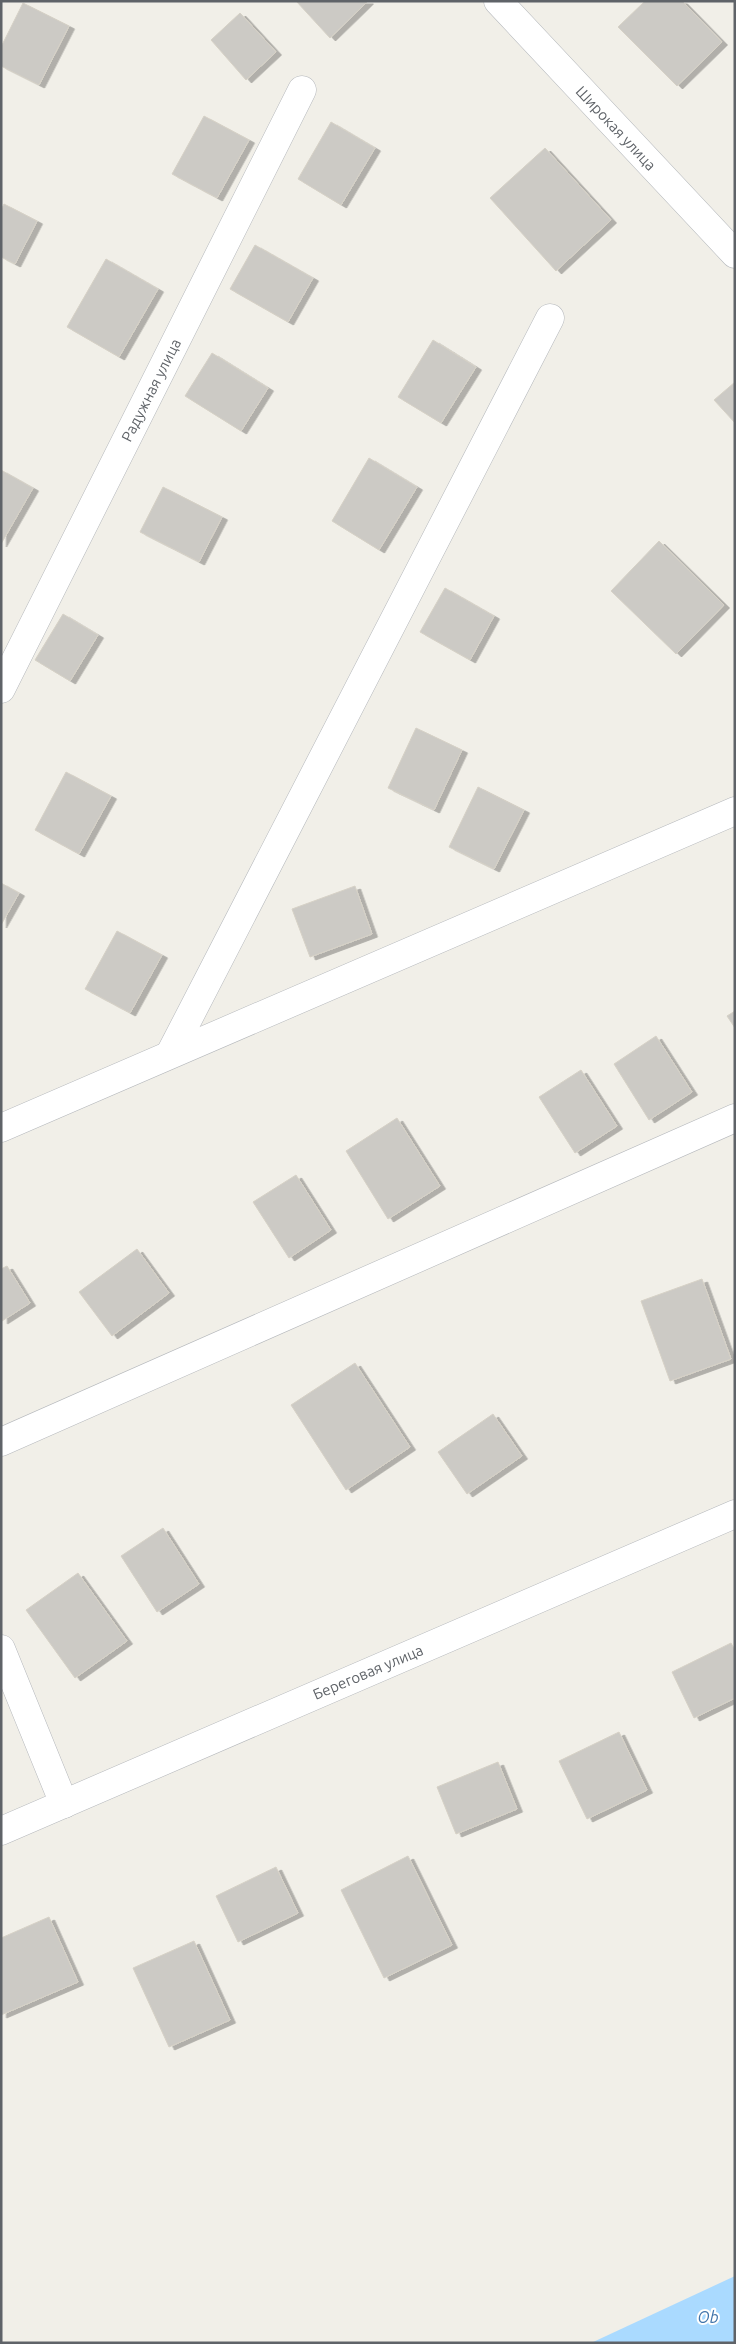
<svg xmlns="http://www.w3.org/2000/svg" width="736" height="2344" viewBox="0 0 736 2344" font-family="Ubuntu,sans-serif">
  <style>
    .water { fill: #aadaff }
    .building { fill: #cccac5; stroke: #d6d1c6; filter: url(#shadow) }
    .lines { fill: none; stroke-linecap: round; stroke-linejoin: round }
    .minor-casing { stroke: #b5b8bc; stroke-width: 29 }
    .minor { stroke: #fff; stroke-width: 28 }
    .labels { text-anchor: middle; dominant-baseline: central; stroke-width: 4; stroke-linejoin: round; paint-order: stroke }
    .street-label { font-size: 15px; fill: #5f6368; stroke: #fff }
    .water-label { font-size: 16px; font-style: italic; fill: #4174aa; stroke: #fff }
  </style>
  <defs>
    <filter id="shadow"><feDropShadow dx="5.5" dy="3" stdDeviation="0" flood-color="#0004"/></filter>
  </defs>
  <rect width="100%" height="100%" fill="#f1efe8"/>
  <path class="water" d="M 735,2276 L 735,2343 L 591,2343 Z"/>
  <g class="building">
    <path d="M 296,1 L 368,1 L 330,38 Z"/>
    <path d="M 645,1 L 682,1 L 722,42 L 677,86 L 618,27 Z"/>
    <path d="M 23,3 L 69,26 L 39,85 L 1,66 L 1,47 Z"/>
    <path d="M 240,13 L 276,52 L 246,80 L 211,40 Z"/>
    <path d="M 204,116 L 249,140 L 217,198 L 172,174 Z"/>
    <path d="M 331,122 L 375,148 L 341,205 L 298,179 Z"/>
    <path d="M 545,148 L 611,220 L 556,271 L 490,198 Z"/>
    <path d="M 4,204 L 37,221 L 15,264 L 1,257 L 1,210 Z"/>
    <path d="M 255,245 L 313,278 L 288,322 L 230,289 Z"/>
    <path d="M 106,259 L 158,289 L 119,357 L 67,327 Z"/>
    <path d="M 433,340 L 476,367 L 441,423 L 398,397 Z"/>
    <path d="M 212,353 L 268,388 L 241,431 L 185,396 Z"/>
    <path d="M 735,382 L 735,423 L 714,400 Z"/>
    <path d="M 369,458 L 417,487 L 379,550 L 332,521 Z"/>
    <path d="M 1,470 L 33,488 L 1,544 Z"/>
    <path d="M 163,487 L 222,517 L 199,562 L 140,532 Z"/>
    <path d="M 659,541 L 724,605 L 676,654 L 611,591 Z"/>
    <path d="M 445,588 L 494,616 L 470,660 L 420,632 Z"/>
    <path d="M 63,614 L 98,635 L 70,681 L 35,660 Z"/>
    <path d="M 416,728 L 462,750 L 434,810 L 388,788 Z"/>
    <path d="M 66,772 L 111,796 L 79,854 L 35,830 Z"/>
    <path d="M 478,787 L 524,810 L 494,869 L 449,847 Z"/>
    <path d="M 1,883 L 19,893 L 1,925 Z"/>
    <path d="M 355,886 L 372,934 L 310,957 L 292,909 Z"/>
    <path d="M 117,931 L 162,955 L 130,1013 L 85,989 Z"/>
    <path d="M 735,1011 L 735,1028 L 727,1016 Z"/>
    <path d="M 656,1036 L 692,1092 L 649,1120 L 614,1064 Z"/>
    <path d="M 581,1070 L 617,1126 L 575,1153 L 539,1097 Z"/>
    <path d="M 397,1118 L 440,1186 L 388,1219 L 346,1151 Z"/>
    <path d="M 296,1175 L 331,1230 L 289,1258 L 253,1202 Z"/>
    <path d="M 137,1249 L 169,1293 L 112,1336 L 79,1292 Z"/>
    <path d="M 7,1266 L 30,1303 L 2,1321 L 1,1269 Z"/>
    <path d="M 702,1279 L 731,1359 L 670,1381 L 641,1301 Z"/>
    <path d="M 355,1363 L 410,1447 L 346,1490 L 291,1405 Z"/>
    <path d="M 493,1414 L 522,1456 L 467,1494 L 438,1452 Z"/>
    <path d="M 163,1528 L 199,1584 L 157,1612 L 121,1556 Z"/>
    <path d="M 78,1573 L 127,1641 L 75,1678 L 26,1610 Z"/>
    <path d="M 731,1643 L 735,1650 L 735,1698 L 694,1718 L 672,1672 Z"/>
    <path d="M 619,1732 L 647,1790 L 587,1819 L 559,1761 Z"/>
    <path d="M 498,1762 L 517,1809 L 456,1834 L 437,1787 Z"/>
    <path d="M 408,1856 L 452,1945 L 384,1978 L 341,1890 Z"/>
    <path d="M 276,1867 L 298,1913 L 238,1942 L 216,1896 Z"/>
    <path d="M 49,1917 L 78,1982 L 1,2015 L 1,1938 Z"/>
    <path d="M 194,1941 L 230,2020 L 169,2047 L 133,1968 Z"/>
  </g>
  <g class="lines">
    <defs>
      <g id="minor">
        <path d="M 498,1 L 735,254"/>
        <path d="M 1,689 L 302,90"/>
        <path d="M 170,1054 L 550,318"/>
        <path d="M 1,1128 L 735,811"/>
        <path d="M 1,1442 L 735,1118"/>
        <path d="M 1,1649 L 64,1804"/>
        <path d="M 1,1831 L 735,1514"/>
      </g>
    </defs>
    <use href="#minor" class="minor-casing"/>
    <use href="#minor" class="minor"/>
  </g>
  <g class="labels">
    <g class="street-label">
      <text transform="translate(616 128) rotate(47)">Широкая улица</text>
      <text transform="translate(151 390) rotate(-63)">Радужная улица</text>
      <text transform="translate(368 1672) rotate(-23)">Береговая улица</text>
    </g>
    <g class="water-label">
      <text x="708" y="2317">Ob</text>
    </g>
  </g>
  <rect width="736" height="2344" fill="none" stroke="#5f6368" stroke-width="5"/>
</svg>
